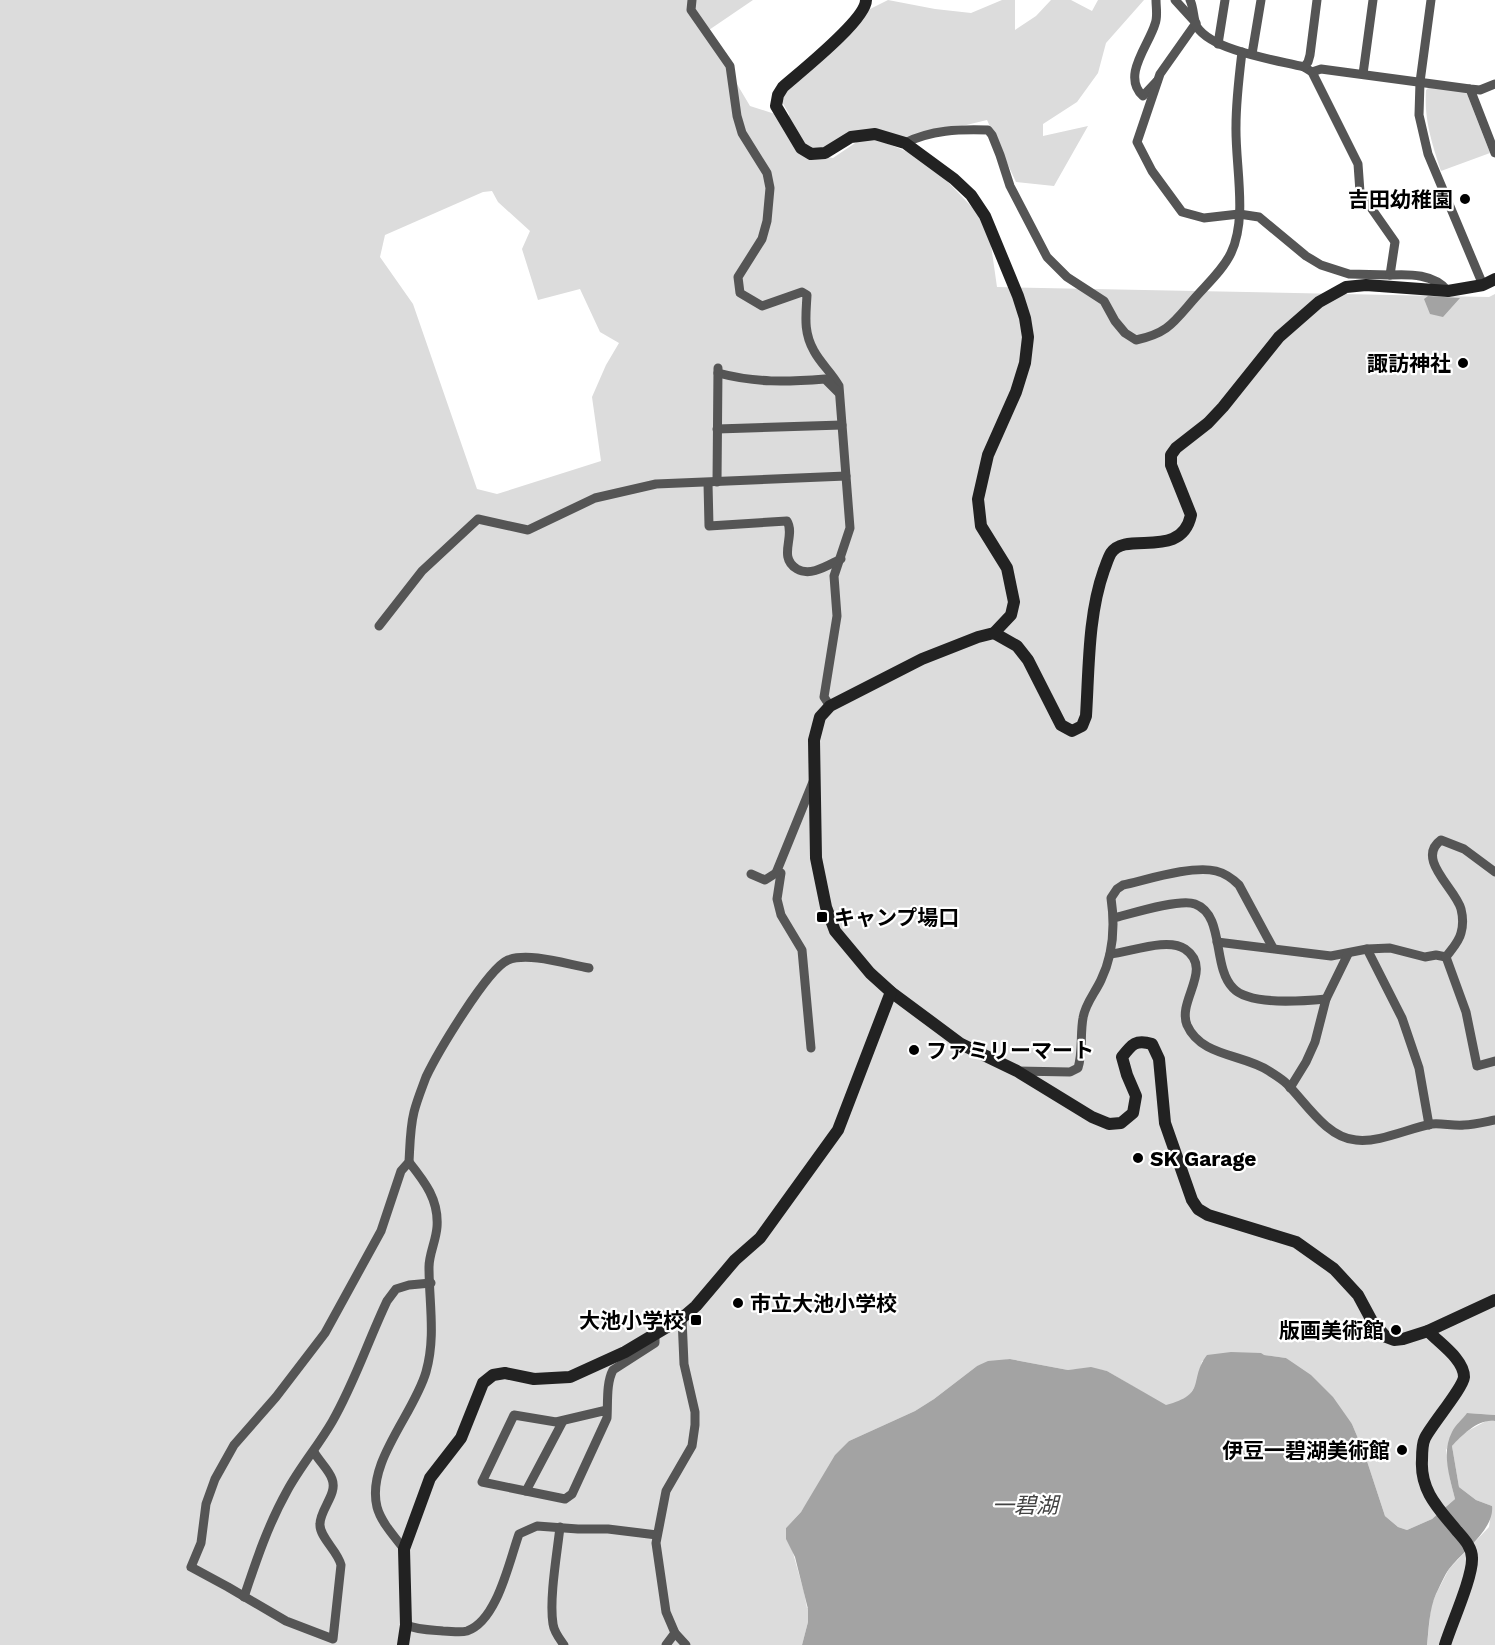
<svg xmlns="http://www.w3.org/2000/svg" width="1495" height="1645" viewBox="0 0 1495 1645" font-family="'Work Sans','Noto Sans JP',sans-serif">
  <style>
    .green { fill: #dcdcdc; fill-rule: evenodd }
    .water { fill: #a3a3a3 }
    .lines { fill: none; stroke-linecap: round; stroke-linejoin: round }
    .street { stroke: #555; stroke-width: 9 }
    .secondary { stroke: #222; stroke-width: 12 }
    .poi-dot { fill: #000; stroke: #fff; stroke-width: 2 }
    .labels { text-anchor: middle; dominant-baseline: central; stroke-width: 4.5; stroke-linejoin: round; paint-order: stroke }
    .poi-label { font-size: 21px; font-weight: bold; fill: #000; stroke: #fff; text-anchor: end }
    .water-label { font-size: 22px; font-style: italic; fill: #444; stroke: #fff }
  </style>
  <rect width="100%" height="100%" fill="#fff"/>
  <g class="green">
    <path d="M 0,0 L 753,0 L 706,32 L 750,106 L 781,116 L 787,126 L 789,114 L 778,95 L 862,13 L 888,0 L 935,9 L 971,13 L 1002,0 L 1015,0 L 1015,30 L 1036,16 L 1051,0 L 1071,0 L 1092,11 L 1098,0 L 1144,0 L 1106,43 L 1098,73 L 1077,102 L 1043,124 L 1043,136 L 1088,126 L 1054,186 L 1016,182 L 987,120 L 933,133 L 905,143 L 866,130 L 806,154 L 833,158 L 867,135 L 927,160 L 988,224 L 997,287 L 1489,297 L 1495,294 L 1495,1415 L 1468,1413 L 1446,1450 L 1450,1479 L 1455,1499 L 1432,1519 L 1407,1530 L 1398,1527 L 1385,1516 L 1365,1455 L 1352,1424 L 1286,1358 L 1264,1355 L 1202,1361 C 1196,1389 1194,1398 1166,1406 L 1107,1371 L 1091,1368 L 1068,1370 L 1010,1359 L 977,1366 L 934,1399 L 915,1411 L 849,1441 L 801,1512 L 786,1528 L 804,1592 L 807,1608 L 808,1608 L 808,1622 L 802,1645 L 0,1645 ZM 492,191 L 498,202 L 530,231 L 522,249 L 538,300 L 580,289 L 600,332 L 619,343 L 606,365 L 592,397 L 601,461 L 497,494 L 477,489 L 413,304 L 380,257 L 385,235 L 483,192 Z"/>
    <path d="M 1429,87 L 1463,91 L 1467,94 L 1490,153 L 1441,171 C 1432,143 1424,120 1426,90 Z"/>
    <path d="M 1488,1420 L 1495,1421 L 1495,1645 L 1427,1645 L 1431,1606 L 1437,1592 L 1449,1569 L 1489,1527 L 1492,1506 L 1476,1500 L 1459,1487 L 1452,1446 L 1462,1434 Z"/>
  </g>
  <g class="water">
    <path d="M 1428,296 L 1459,298 L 1460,298 L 1443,317 L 1430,314 L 1424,299 Z"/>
    <path d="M 1231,1352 L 1261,1353 L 1264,1355 L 1286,1358 L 1311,1375 L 1333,1397 L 1352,1424 L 1365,1455 L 1385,1516 L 1398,1527 L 1407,1530 L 1432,1519 L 1455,1499 C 1450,1478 1441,1453 1452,1432 C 1455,1425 1463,1419 1467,1413 L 1495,1415 L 1495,1421 C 1479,1418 1462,1435 1452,1446 L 1459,1487 L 1476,1500 L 1492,1506 C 1495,1529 1462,1552 1449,1569 C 1444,1576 1440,1586 1436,1594 C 1429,1610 1429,1628 1427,1645 L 802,1645 L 808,1622 L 808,1609 L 795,1557 L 786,1539 L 786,1528 L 801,1512 L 835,1455 L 849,1441 L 915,1411 L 934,1399 L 977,1366 L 988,1361 L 1010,1359 L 1068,1370 L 1091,1367 L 1107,1371 L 1166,1405 C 1208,1394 1188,1380 1207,1355 Z"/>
  </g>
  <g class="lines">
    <g class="street">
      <path d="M 692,0 L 691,10 L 730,66 L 737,116 L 742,133 L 767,173 L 770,188 L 767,221 L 762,239 L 738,277 L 740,293 L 762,306 L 802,292 L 807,295 C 806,315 803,332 814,351 C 821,364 832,373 839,386 L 850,528 L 834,576 L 837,616 L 824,697 L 830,706"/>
      <path d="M 1156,0 C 1156,8 1158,17 1155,24 C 1149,45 1121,76 1143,96 L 1157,81"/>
      <path d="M 1175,0 L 1196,23 L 1160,74 L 1137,142 L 1152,171 L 1182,212 L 1204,218 L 1239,214 L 1259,217 L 1306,256 L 1321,265 L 1349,274 L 1390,275"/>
      <path d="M 1190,0 C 1194,8 1193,19 1197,27 C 1213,51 1276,60 1304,67 L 1312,72 L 1358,164 L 1360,192 L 1395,242 L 1390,275 C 1410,274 1434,274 1448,291"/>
      <path d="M 1431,0 L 1420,82 L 1419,115 L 1428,154 L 1483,285"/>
      <path d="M 1218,44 L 1225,0"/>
      <path d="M 1252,54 L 1261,0"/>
      <path d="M 1304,67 L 1308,62 L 1310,55 L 1317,0"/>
      <path d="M 1312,72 L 1321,69 L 1470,89 L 1480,90 L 1495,84"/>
      <path d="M 1363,74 L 1373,0"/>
      <path d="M 1470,89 L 1495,153"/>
      <path d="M 905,143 C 931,130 959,129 988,130 L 992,135 L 1000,155 L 1010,186 L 1047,257 L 1067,277 L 1104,301 L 1115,321 L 1125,333 L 1136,340 C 1168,333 1173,323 1194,299 C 1206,285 1223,270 1231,253 C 1248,217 1235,165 1236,126 C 1236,101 1239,77 1242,52"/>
      <path d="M 718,373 C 756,383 786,382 825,379 L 838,392"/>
      <path d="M 717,429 L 842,425"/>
      <path d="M 717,482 L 718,368"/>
      <path d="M 708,483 L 709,526 L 787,521 C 796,536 777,557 797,569 C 811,577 828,565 841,559"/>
      <path d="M 379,626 L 422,571 L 478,519 L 528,530 L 595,498 L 656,484 L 846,476"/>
      <path d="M 776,873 L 781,873 L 777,899 L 781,915 L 802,950 L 811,1048"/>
      <path d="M 751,874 L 765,880 L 776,873 L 813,782"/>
      <path d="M 1114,918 C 1130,914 1180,898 1195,904 C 1225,915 1212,967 1233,988 C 1249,1006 1304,1001 1326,999"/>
      <path d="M 1217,942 L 1331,956 L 1367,949 L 1390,948 L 1425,957 L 1436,955 L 1446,957"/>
      <path d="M 1367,949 L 1402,1018 L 1419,1068 L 1429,1125"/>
      <path d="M 1110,954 C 1130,952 1168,937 1185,949 C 1214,969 1177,1000 1187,1025 C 1201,1057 1244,1054 1269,1071 C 1275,1075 1282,1079 1287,1084 C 1306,1103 1327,1138 1356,1140 C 1379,1143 1409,1128 1432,1124 C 1442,1123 1453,1126 1464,1125 C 1474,1125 1485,1122 1495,1120"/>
      <path d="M 1446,957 C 1451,950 1459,942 1461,933 C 1463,926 1463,917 1461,909 C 1456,889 1415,859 1441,840 L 1464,849 L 1495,872"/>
      <path d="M 1446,957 L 1466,1012 L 1477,1066 L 1495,1061"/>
      <path d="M 1017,1071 L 1070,1072 L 1078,1068 C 1083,1052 1080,1034 1083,1018 C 1085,1004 1095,993 1101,980 C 1113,955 1115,925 1111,898 L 1117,889 L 1123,885 C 1146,880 1192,865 1216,871 C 1224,873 1233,879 1239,885 L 1273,948"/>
      <path d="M 1290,1088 L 1306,1062 L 1315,1042 L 1326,999 L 1348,954"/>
      <path d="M 682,1318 L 684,1364 L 695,1412 L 695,1425 L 692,1446 L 666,1491 L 656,1543 L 666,1612 L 675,1633 L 686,1645"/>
      <path d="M 607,1410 L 556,1422 L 514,1415 L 482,1482 L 565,1499 L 572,1494 L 607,1418 C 608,1403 606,1383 613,1370 L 655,1343 L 655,1335"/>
      <path d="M 314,1452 C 319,1461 329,1470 332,1479 C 338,1494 320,1509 320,1524 C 319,1537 338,1551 341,1565 L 333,1639 L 286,1621 L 228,1587 L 191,1567 L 201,1543 L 206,1504 L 215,1479 L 234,1445 L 276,1397 L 325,1333 L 381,1231 L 401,1171 L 409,1162 C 410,1145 410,1128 414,1112 C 417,1100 422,1088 426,1077 C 437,1054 487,969 508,960 C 529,952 566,964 589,968"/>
      <path d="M 526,1491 L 563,1421"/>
      <path d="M 560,1527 C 557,1554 549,1599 553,1624 C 554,1632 559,1638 564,1645"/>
      <path d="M 404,1549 C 394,1536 381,1522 377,1507 C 366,1462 414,1414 426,1372 C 436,1337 429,1303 429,1267 C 429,1254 436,1241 437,1227 C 439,1200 425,1182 409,1162"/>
      <path d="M 244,1597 C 256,1561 268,1525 287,1491 C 300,1467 318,1446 332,1422 C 354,1384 368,1341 387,1301 L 396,1289 L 409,1285 L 431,1283"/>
      <path d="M 406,1625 C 418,1630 431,1630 443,1631 C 451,1631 460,1633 467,1631 C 497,1621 509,1562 519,1534 L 537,1526 L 578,1529 L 608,1529 L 657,1535"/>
      <path d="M 666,1645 L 675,1633"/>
    </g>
    <g class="secondary">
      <path d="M 866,0 C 866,20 800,72 783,87 L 778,95 L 776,106 L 801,148 L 811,154 L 825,153 L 851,137 L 875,134 L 905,143 L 954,179 L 971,195 L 985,216 L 1018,296 L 1025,318 L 1028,337 L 1025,363 L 1016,392 L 988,455 L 978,499 L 981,526 L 1007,568 L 1014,602 L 1011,615 L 994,633 L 978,637 L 922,659 L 830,706 L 820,717 L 814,740 L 816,858 L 826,907 L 835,931 L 870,973 L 891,992 L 961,1044 L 1017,1071 L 1092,1117 L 1109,1124 L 1121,1123 L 1133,1113 L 1136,1096 L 1127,1075 L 1122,1057 C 1132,1044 1136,1039 1152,1044 L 1159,1059 L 1165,1123 L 1192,1200 L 1198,1209 L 1208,1215 L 1296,1242 L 1334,1269 L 1358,1295 L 1372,1321 L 1386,1337 L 1394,1340 L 1403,1339 L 1428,1331 L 1495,1300"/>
      <path d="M 994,633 L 1017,646 L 1028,660 L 1061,725 L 1072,731 L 1082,726 L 1086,716 C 1089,668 1088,615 1104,570 C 1106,565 1108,558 1111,553 C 1126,530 1181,561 1191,515 L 1171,465 L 1171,455 L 1176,448 L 1208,423 L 1223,407 L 1279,337 L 1319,302 L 1346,287 L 1366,285 L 1448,291 L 1483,285 L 1495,279"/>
      <path d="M 1428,1331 C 1439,1343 1464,1359 1464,1377 C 1463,1388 1432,1424 1425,1438 C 1422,1444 1422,1453 1422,1460 C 1420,1491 1439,1509 1457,1531 C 1464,1539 1472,1547 1472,1558 C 1473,1577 1451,1625 1445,1645"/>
      <path d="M 403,1645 L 406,1625 L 404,1549 L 430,1478 L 461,1438 L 483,1383 L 493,1375 L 505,1373 L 534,1379 L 570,1377 L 625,1352 L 682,1318 L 696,1306 L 735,1260 L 760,1238 L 838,1130 L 891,992"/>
    </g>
  </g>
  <g class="poi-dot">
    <circle cx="1465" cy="199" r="6"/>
    <circle cx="1463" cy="363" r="6"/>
    <rect x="816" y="911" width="12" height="12" rx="3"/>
    <circle cx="914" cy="1050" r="6"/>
    <circle cx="1138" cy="1158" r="6"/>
    <circle cx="738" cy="1303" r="6"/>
    <rect x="690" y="1314" width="12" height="12" rx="3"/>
    <circle cx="1396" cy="1330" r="6"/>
    <circle cx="1402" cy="1450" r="6"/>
  </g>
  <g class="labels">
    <g class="poi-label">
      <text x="1453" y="199">吉田幼稚園</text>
      <text x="1451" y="363">諏訪神社</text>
      <text x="834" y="917" text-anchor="start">キャンプ場口</text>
      <text x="926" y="1050" text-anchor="start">ファミリーマート</text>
      <text x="1150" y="1158" text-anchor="start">SK Garage</text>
      <text x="750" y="1303" text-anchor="start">市立大池小学校</text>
      <text x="684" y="1320">大池小学校</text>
      <text x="1384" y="1330">版画美術館</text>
      <text x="1390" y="1450">伊豆一碧湖美術館</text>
    </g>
    <g class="water-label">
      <text x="1025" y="1505">一碧湖</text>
    </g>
  </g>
</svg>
